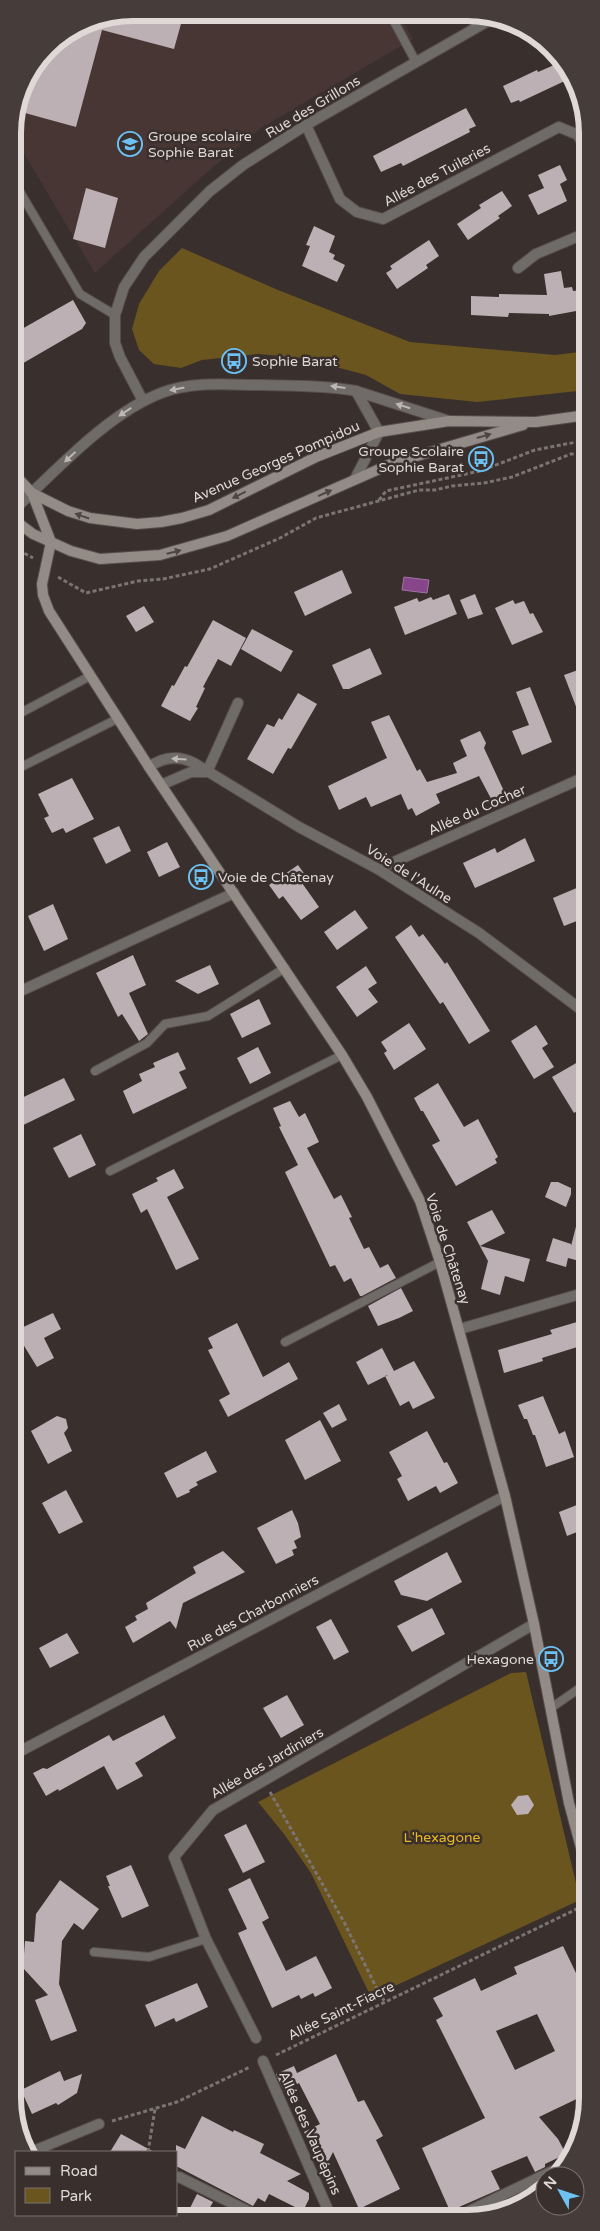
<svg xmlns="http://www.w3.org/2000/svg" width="600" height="2231" viewBox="0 0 600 2231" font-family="'Varela Round',sans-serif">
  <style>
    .built { fill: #473634 }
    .green { fill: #6a551e }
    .water { fill: #88468a; stroke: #a272a1 }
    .building { fill: #bdb0b4; fill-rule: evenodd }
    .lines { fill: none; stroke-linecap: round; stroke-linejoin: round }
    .lane-casing { stroke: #574d4c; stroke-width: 10 }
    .street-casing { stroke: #574d4c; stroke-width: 12 }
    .secondary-casing { stroke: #574d4c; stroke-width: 12 }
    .path { stroke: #7c7472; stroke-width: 3; stroke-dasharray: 4 2.5; stroke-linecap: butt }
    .lane { stroke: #6f6b68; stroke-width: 8 }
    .street { stroke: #6f6b68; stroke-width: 10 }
    .secondary { stroke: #928b86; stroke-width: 10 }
    .oneway { fill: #bdb7b6 }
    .oneway2 { fill: #4f4643 }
    .labels { text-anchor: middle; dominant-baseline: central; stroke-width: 5; stroke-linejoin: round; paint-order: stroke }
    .street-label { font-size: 14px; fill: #dfd8d7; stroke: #392f2d }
    .poi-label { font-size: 14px; fill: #dfd8d7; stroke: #392f2d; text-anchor: start }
    .park-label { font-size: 14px; fill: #ebb81e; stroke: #392f2d }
    .rim { fill: none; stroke: #dfd8d7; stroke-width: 6 }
  </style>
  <rect width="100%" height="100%" fill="#392f2d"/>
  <path class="built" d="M 133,13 L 399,14 L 413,39 L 261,128 L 204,175 L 95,273 L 13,135 L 13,125 L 22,86 L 48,48 L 87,22 Z"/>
  <g class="green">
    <path d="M 182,248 L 278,290 L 410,342 L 555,355 L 587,351 L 587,390 L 477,402 L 400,394 L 366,375 L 302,358 L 259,354 L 202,360 L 181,368 L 154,364 L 139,350 L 132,329 L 139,304 L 159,271 Z"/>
    <path d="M 526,1672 L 580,1900 L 371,1997 L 311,1873 L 284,1834 L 258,1802 L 511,1673 Z"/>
  </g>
  <path class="water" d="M 404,577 L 429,580 L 427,593 L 402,590 Z"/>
  <g class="building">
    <path d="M 133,12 L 184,13 L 174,49 L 102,30 L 76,127 L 25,113 L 38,62 L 48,48 L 87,22 Z"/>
    <path d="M 561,62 L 569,79 L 520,102 L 519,100 L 511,103 L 503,86 L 537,70 L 538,72 Z"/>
    <path d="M 466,108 L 476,126 L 469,129 L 470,132 L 403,166 L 401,163 L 381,172 L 373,156 Z"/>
    <path d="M 560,165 L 567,180 L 560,184 L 567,201 L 538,215 L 528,195 L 544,188 L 538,175 Z"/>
    <path d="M 86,188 L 118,198 L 105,248 L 73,239 Z"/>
    <path d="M 502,191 L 512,206 L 498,216 L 500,218 L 468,240 L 457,224 L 481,208 L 479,205 Z"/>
    <path d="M 314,226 L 335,236 L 329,252 L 335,255 L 333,259 L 345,265 L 337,282 L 302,266 L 310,246 L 306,245 Z"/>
    <path d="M 429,240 L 439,256 L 426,265 L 428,268 L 397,289 L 386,273 L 392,269 L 390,266 Z"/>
    <path d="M 561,271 L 564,288 L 572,287 L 573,291 L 584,290 L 587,309 L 549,316 L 549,314 L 509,313 L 508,317 L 471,315 L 471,296 L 499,297 L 499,294 L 547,295 L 544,274 Z"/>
    <path d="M 73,300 L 86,323 L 82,329 L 13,369 L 13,334 Z"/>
    <path d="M 342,570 L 352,593 L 305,616 L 294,592 Z"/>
    <path d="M 449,594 L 457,614 L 405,635 L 394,607 L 417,598 L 419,602 L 431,597 L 433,600 Z"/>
    <path d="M 475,594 L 483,614 L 468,619 L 460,600 Z"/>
    <path d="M 513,600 L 515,604 L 524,601 L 530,614 L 533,613 L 543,632 L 512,645 L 495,608 Z"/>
    <path d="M 144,606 L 154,622 L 136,632 L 126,616 Z"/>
    <path d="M 213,620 L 246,638 L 231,666 L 218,659 L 203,687 L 205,688 L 196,707 L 198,708 L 190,721 L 161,706 L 172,685 L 174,686 L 185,666 L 187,667 Z"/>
    <path d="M 252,629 L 293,651 L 281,672 L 241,649 Z"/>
    <path d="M 370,648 L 382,674 L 349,689 L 343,689 L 332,665 Z"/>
    <path d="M 581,669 L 587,683 L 587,730 L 585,730 L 564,675 Z"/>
    <path d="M 530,687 L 552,742 L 522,755 L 512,731 L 529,725 L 516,692 Z"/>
    <path d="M 298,693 L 317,704 L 291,749 L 288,748 L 273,774 L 247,759 L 267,724 L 274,727 L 279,718 L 282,720 Z"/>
    <path d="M 389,715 L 417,771 L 420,769 L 427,782 L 457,773 L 453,763 L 467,756 L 460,740 L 480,731 L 486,743 L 484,748 L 509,802 L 496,808 L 479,776 L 436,794 L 440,803 L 416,816 L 412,808 L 408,810 L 401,794 L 371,807 L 366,797 L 339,810 L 328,786 L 387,758 L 371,722 Z"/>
    <path d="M 72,778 L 94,819 L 66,833 L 63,828 L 52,833 L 44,818 L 49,816 L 38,794 Z"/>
    <path d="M 119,826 L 131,851 L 106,864 L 93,838 Z"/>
    <path d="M 525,838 L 535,861 L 475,888 L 463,863 L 495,848 L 497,853 Z"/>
    <path d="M 167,842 L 180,867 L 159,877 L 147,852 Z"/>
    <path d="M 298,865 L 308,879 L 302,883 L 319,907 L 301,920 L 283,896 L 279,899 L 269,885 Z"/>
    <path d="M 579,887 L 587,907 L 587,917 L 564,926 L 553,898 Z"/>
    <path d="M 53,904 L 68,939 L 44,951 L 28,916 Z"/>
    <path d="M 355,910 L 368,928 L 337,950 L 324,932 Z"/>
    <path d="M 411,925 L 419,937 L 423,934 L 445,964 L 447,962 L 490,1031 L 469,1044 L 443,1002 L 440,1004 L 395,937 Z"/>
    <path d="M 133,955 L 146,985 L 129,993 L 148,1034 L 139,1041 L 122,1014 L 118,1017 L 96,973 Z"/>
    <path d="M 210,965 L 219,984 L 198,994 L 175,981 Z"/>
    <path d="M 366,966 L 377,983 L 368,989 L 378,1002 L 357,1017 L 336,987 Z"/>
    <path d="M 259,999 L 271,1024 L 242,1038 L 230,1014 Z"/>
    <path d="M 409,1023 L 426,1049 L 394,1070 L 384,1053 L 387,1051 L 381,1042 Z"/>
    <path d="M 536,1025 L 548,1044 L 542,1048 L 554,1067 L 534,1079 L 511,1041 Z"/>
    <path d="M 258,1047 L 271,1073 L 250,1084 L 237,1058 Z"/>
    <path d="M 178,1052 L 186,1069 L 179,1072 L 187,1088 L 133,1114 L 123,1091 L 142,1081 L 139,1074 L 155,1067 L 153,1063 Z"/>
    <path d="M 578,1062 L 587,1078 L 587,1105 L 574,1113 L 552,1077 Z"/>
    <path d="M 64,1078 L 75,1100 L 13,1130 L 13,1102 Z"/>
    <path d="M 438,1083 L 464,1127 L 478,1119 L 498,1157 L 495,1159 L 497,1163 L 456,1186 L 432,1145 L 440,1141 L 423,1111 L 421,1111 L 414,1098 Z"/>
    <path d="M 290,1101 L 299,1117 L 305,1113 L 319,1142 L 307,1148 L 334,1199 L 341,1195 L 352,1217 L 349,1218 L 364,1249 L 369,1247 L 380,1268 L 388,1264 L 396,1278 L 362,1296 L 360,1296 L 351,1278 L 344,1282 L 335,1265 L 330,1267 L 285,1172 L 298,1165 L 279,1127 L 281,1126 L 273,1108 Z"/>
    <path d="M 81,1134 L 96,1165 L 69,1178 L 53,1148 Z"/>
    <path d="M 174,1169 L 184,1188 L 167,1197 L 199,1259 L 176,1270 L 147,1209 L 141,1213 L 132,1194 L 158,1181 L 156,1178 Z"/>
    <path d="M 551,1182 L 558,1182 L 571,1188 L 571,1194 L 566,1207 L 545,1197 Z"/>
    <path d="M 581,1207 L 587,1207 L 587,1263 L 568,1258 L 566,1267 L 546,1261 L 553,1238 L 571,1244 L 571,1246 Z"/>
    <path d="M 492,1210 L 505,1233 L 480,1246 L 530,1259 L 524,1282 L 505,1276 L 500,1295 L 481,1289 L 488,1261 L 467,1222 Z"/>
    <path d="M 401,1288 L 413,1311 L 399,1318 L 378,1326 L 368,1306 Z"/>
    <path d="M 53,1313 L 61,1329 L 44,1338 L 54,1358 L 37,1367 L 15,1331 Z"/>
    <path d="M 587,1319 L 587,1344 L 542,1358 L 543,1361 L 504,1373 L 498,1350 L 552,1334 L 550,1330 Z"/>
    <path d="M 237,1323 L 263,1377 L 289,1362 L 298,1379 L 228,1417 L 219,1400 L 230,1394 L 208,1350 L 213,1348 L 208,1338 Z"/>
    <path d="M 382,1348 L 394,1371 L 414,1361 L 435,1398 L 413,1409 L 409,1401 L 400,1406 L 385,1376 L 388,1375 L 368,1385 L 356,1362 Z"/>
    <path d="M 543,1396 L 559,1434 L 565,1431 L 574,1457 L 546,1467 L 535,1435 L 533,1435 L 527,1419 L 524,1419 L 518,1405 Z"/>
    <path d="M 339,1404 L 347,1420 L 332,1428 L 323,1413 Z"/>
    <path d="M 57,1416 L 66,1419 L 68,1428 L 64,1433 L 72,1451 L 48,1464 L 31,1431 Z"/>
    <path d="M 320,1420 L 341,1461 L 305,1480 L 285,1440 Z"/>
    <path d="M 427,1431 L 444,1463 L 447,1462 L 458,1483 L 440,1493 L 436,1486 L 408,1501 L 397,1479 L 402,1476 L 389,1452 Z"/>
    <path d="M 206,1451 L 217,1472 L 196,1482 L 198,1485 L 189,1490 L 190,1492 L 177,1498 L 164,1473 Z"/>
    <path d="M 66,1490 L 83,1522 L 59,1534 L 42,1503 Z"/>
    <path d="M 587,1501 L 587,1528 L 567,1536 L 559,1512 Z"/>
    <path d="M 292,1510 L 298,1523 L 301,1537 L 294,1541 L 297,1548 L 292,1550 L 294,1555 L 276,1564 L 257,1528 Z"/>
    <path d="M 223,1551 L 245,1572 L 183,1603 L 176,1629 L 170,1621 L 133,1643 L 125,1627 L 137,1620 L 135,1616 L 148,1609 L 146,1603 L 196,1573 L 193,1567 Z"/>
    <path d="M 447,1552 L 462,1582 L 427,1601 L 401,1595 L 394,1581 Z"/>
    <path d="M 432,1608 L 445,1634 L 412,1652 L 397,1626 Z"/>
    <path d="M 331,1619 L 349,1652 L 334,1660 L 316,1627 Z"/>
    <path d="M 67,1633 L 79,1653 L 50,1668 L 39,1648 Z"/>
    <path d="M 287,1695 L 304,1725 L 281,1738 L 263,1708 Z"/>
    <path d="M 164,1715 L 176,1738 L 135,1763 L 143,1776 L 117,1790 L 104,1766 L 59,1791 L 58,1789 L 46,1796 L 33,1773 L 43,1768 L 47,1769 L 109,1735 L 113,1741 Z"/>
    <path d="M 528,1795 L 534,1805 L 528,1814 L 517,1815 L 511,1805 L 518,1796 Z"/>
    <path d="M 246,1824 L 265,1862 L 243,1873 L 224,1835 Z"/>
    <path d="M 131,1865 L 149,1906 L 122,1918 L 108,1886 L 110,1886 L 106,1876 Z"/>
    <path d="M 250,1878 L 269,1918 L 262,1922 L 286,1971 L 316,1956 L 332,1988 L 315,1997 L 313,1993 L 301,1999 L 299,1995 L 272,2008 L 238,1933 L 247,1929 L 228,1889 Z"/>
    <path d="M 60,1880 L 99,1909 L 83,1930 L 74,1923 L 62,1941 L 59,1984 L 77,2031 L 51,2041 L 35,2000 L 48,1995 L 23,1968 L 25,1941 L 34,1942 L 36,1914 Z"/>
    <path d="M 563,1946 L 587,1996 L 587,2094 L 539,2117 L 558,2139 L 566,2154 L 545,2164 L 545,2167 L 535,2172 L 527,2156 L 491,2171 L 500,2189 L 450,2211 L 422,2148 L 485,2118 L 436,2020 L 443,2016 L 433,1998 L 475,1978 L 481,1991 L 517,1974 L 514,1967 ZM 537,2014 L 555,2051 L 515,2070 L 496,2031 Z"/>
    <path d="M 197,1983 L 208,2007 L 176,2022 L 174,2018 L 155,2027 L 145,2005 Z"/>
    <path d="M 336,2054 L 358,2102 L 364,2100 L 383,2136 L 376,2140 L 400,2189 L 359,2209 L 333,2152 L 329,2160 L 320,2164 L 304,2132 L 320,2124 L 299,2083 L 284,2091 L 276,2074 L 294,2066 L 297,2073 Z"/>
    <path d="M 60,2071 L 64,2081 L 82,2074 L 77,2093 L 58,2105 L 56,2103 L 32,2114 L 21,2090 Z"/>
    <path d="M 202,2116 L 233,2132 L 234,2130 L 264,2144 L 260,2153 L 301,2174 L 287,2181 L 309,2193 L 309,2199 L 303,2211 L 269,2194 L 265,2202 L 258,2198 L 253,2206 L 176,2166 L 176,2145 L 185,2149 Z"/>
    <path d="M 121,2134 L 154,2152 L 110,2152 Z"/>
    <path d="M 197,2194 L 213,2202 L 205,2216 L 186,2216 Z"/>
    <path d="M 507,2201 L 511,2209 L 485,2217 L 483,2212 Z"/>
  </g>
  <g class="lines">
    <defs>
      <g id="lane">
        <path d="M 390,14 L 416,62"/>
        <path d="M 13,180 L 80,294 L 115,315"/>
        <path d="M 13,717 L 90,676"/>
        <path d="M 13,771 L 117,719"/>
        <path d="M 95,1071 L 147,1043 L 165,1024 L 208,1016 L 285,968"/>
        <path d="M 110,1171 L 342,1055"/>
        <path d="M 285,1342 L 440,1262"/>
        <path d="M 551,1708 L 587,1683"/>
        <path d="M 94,1952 L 149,1957 L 206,1939"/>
      </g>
      <g id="street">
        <path d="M 306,125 L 340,199 L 357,212 L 383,219 L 559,127 L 578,135 L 586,150"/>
        <path d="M 518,268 L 536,254 L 586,233"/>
        <path d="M 356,391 L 449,421"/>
        <path d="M 143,401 L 120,357 L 115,343 L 115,315 L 124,287 L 144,257 L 210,191 L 243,165 L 306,125 L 495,17"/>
        <path d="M 13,511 C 54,472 110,411 164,392 C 194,381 230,385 262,385 C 293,386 325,385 356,391 L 379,432 L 355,479"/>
        <path d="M 149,767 C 163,757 178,755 194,763 L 299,827 L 378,869 L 479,933 L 587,1014"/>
        <path d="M 207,772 L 238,703"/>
        <path d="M 161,785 L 191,772 L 207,772"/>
        <path d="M 378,869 L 587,776"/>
        <path d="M 14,994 L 234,893"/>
        <path d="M 460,1329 L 587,1292"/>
        <path d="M 13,1755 L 505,1496"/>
        <path d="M 256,2038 L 206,1939 L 174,1857 L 213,1810 L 534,1624"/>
        <path d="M 263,2061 L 331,2217"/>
        <path d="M 31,2152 L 99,2124"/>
        <path d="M 179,2177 L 260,2217"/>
        <path d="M 457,2217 L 565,2165"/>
      </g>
      <g id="secondary">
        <path d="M 13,473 L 32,493 L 68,511 L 90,518 L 137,524 L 161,522 L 182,518 L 209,510 L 316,457 L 379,432 L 449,421 L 536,422 L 587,415"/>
        <path d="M 32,493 L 51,542 L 42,584 L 43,595 L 49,611 L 149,767 L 342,1055 L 367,1097 L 420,1201 L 440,1262 L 505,1496 L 534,1624 L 569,1803 L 587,1870"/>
        <path d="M 13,519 L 33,534 L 71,551 L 100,559 L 160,555 L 227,536 L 393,463 L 523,425"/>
      </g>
    </defs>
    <use href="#lane" class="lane-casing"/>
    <use href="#street" class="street-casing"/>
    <use href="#secondary" class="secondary-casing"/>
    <g class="path">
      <path d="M 584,396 L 587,396"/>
      <path d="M 379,500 L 386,491 L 480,471 L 535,450 L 587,440"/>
      <path d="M 13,547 L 33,558"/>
      <path d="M 58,577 L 86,593 L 138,581 L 163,579 L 210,569 L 280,538 L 316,518 L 419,490 L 435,490 L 452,486 L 484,483 L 512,477 L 571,454 L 587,454"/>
      <path d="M 270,1792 L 344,1922 L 379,1993 L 385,2002"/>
      <path d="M 276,2055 L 587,1904"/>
      <path d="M 112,2121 L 177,2102 L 250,2067"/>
      <path d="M 148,2152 L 155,2109"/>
    </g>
    <use href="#lane" class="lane"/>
    <use href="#street" class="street"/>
    <use href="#secondary" class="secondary"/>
  </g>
  <defs><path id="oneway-solid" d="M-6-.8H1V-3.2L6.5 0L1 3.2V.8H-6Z" transform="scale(1.25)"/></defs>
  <g class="oneway">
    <use href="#oneway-solid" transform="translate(338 387) rotate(-172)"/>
    <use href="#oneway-solid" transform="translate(177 389) rotate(169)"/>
    <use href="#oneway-solid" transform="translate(403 406) rotate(-162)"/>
    <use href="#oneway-solid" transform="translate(125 412) rotate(147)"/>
    <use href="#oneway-solid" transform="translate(70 457) rotate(137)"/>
    <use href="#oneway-solid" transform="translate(179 759) rotate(-176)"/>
  </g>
  <g class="oneway2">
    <use href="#oneway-solid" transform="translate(484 436) rotate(-16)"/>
    <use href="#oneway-solid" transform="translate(325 493) rotate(-24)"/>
    <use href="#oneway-solid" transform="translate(239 495) rotate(154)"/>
    <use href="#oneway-solid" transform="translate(82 516) rotate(-161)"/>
    <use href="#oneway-solid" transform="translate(174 552) rotate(-14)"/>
  </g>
  <defs>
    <symbol id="school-ring" viewBox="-11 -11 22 22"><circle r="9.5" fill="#392f2d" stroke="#6dc2f3" stroke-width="1.5"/><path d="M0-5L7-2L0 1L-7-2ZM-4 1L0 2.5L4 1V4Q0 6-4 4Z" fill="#6dc2f3"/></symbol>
    <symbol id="bus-ring" viewBox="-11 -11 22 22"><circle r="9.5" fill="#392f2d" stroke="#6dc2f3" stroke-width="1.5"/><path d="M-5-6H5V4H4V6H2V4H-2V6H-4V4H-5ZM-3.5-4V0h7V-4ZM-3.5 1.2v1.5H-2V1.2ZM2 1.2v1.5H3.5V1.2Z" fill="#6dc2f3"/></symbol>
  </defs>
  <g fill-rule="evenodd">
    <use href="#school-ring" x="116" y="130" width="28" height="28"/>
    <use href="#bus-ring" x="220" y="347" width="28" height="28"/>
    <use href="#bus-ring" x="467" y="445" width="28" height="28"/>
    <use href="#bus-ring" x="187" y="863" width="28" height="28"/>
    <use href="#bus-ring" x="537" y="1645" width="28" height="28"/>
  </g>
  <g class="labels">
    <g class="street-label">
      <text transform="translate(313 107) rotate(-31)">Rue des Grillons</text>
      <text transform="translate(437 175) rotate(-28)">Allée des Tuileries</text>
      <text transform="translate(276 462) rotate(-24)">Avenue Georges Pompidou</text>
      <text transform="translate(477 810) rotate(-24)">Allée du Cocher</text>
      <text transform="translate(409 874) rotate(32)">Voie de l'Aulne</text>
      <text transform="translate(448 1249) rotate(72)">Voie de Châtenay</text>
      <text transform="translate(253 1613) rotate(-28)">Rue des Charbonniers</text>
      <text transform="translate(267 1763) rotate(-30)">Allée des Jardiniers</text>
      <text transform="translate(341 2011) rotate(-26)">Allée Saint-Fiacre</text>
      <text transform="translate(310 2133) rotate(66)">Allée des Vaupépins</text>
    </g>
    <g class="poi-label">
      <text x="148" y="136">Groupe scolaire<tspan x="148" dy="16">Sophie Barat</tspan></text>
      <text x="252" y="361">Sophie Barat</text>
      <text x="464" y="451" text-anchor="end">Groupe Scolaire<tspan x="464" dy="16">Sophie Barat</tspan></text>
      <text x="218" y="877">Voie de Châtenay</text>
      <text x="534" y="1659" text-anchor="end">Hexagone</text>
    </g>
    <g class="park-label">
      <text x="442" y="1837">L'hexagone</text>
    </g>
  </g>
  <path d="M0 0H600V2231H0ZM133 21H467A112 112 0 0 1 579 133V2098A112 112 0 0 1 467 2210H133A112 112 0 0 1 21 2098V133A112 112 0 0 1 133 21Z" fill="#463d3b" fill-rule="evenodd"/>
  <path class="rim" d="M133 21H467A112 112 0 0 1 579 133V2098A112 112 0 0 1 467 2210H133A112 112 0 0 1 21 2098V133A112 112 0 0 1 133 21Z"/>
  <rect x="15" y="2151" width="162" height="65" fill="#392f2d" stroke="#7b7371"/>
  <rect x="25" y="2167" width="25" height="8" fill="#928b86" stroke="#7b7371"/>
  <text x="60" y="2176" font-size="15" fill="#dfd8d7">Road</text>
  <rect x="25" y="2188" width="25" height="15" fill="#6a551e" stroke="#7b7371"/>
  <text x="60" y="2201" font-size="15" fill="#dfd8d7">Park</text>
  <g transform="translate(560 2191) rotate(310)"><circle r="24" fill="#392f2d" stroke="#7b7371"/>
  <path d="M0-4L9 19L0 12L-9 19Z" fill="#6dc2f3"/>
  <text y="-8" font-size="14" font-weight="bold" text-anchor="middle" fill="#dfd8d7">N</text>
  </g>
</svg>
